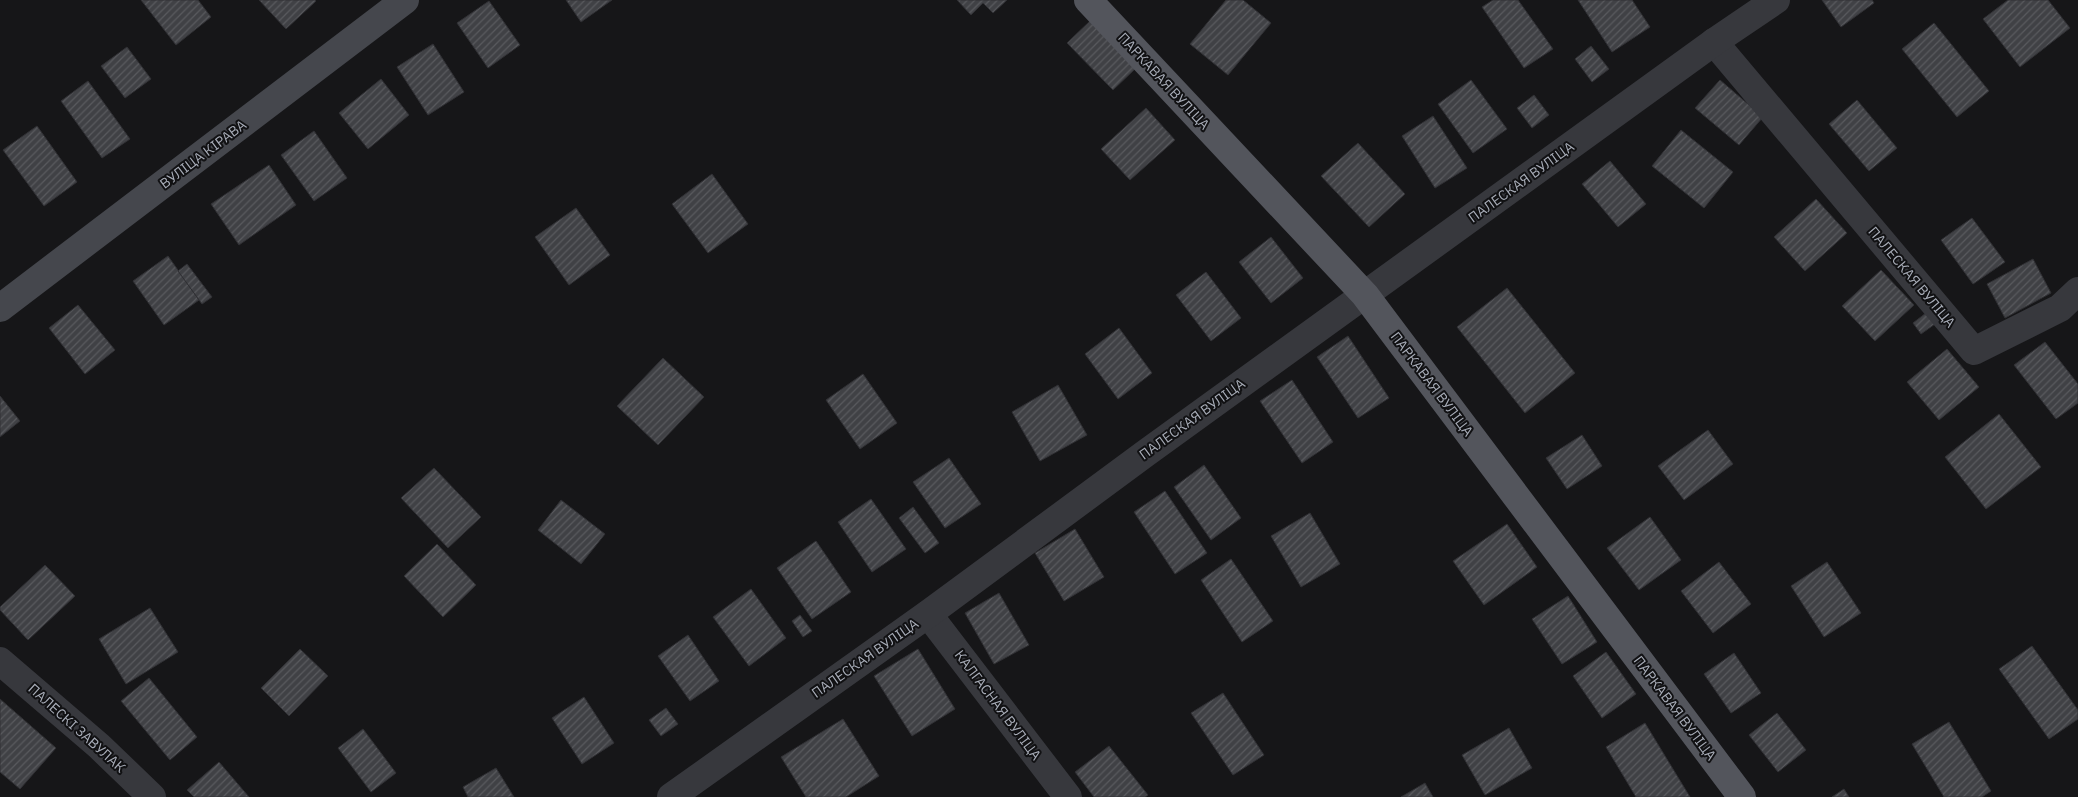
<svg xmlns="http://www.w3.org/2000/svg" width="2078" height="797" viewBox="0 0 2078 797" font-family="'IBM Plex Sans',sans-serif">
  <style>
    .building { fill: url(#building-hatch); stroke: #303034 }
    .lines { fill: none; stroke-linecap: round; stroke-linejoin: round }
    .street { stroke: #37383d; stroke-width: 28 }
    .secondary { stroke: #45474d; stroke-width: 28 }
    .primary { stroke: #53555c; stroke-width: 28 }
    .labels { text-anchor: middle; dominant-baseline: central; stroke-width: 4; stroke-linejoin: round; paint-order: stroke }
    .street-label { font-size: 14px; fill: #a8adb8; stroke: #111113 }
  </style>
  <defs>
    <pattern id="building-hatch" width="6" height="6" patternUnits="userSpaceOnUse" patternTransform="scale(1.25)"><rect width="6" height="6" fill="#404145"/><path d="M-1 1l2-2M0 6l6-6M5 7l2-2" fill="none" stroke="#595a5e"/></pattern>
  </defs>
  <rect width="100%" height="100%" fill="#161618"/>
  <g class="building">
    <path d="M 141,0 L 198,0 L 211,17 L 176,45 Z"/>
    <path d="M 259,0 L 315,0 L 316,1 L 286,29 Z"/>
    <path d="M 566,0 L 612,0 L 581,22 Z"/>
    <path d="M 957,0 L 1007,0 L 993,13 L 983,3 L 971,15 Z"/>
    <path d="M 1226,0 L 1243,0 L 1271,23 L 1228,75 L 1190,44 Z"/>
    <path d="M 1493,0 L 1518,0 L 1553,49 L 1524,68 L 1482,7 Z"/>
    <path d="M 1578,0 L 1632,0 L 1650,27 L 1612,52 Z"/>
    <path d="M 1822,0 L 1872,0 L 1874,3 L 1841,27 Z"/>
    <path d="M 2008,0 L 2048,0 L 2070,28 L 2020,67 L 1983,19 Z"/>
    <path d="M 489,1 L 520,45 L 488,68 L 457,23 Z"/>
    <path d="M 1090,21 L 1135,69 L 1113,90 L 1067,43 Z"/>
    <path d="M 1934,23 L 1989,91 L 1957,117 L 1902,49 Z"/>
    <path d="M 433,44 L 464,92 L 428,115 L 397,67 Z"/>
    <path d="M 1591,46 L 1609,69 L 1592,82 L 1575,59 Z"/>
    <path d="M 127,47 L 151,79 L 125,98 L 101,66 Z"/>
    <path d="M 381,79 L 409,115 L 368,149 L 339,113 Z"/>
    <path d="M 1471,80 L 1507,129 L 1473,153 L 1438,104 Z"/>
    <path d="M 1720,80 L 1763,117 L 1739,145 L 1695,108 Z"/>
    <path d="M 88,81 L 130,139 L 102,158 L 61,101 Z"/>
    <path d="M 1534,95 L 1549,115 L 1532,128 L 1517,108 Z"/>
    <path d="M 1857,100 L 1897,148 L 1869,171 L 1829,124 Z"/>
    <path d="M 1146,108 L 1175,140 L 1130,180 L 1101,149 Z"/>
    <path d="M 1433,116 L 1467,168 L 1435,188 L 1402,136 Z"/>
    <path d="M 37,126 L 77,182 L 44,206 L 3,150 Z"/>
    <path d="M 1681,130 L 1733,172 L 1704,208 L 1652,166 Z"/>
    <path d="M 314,131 L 347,178 L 314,201 L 281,155 Z"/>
    <path d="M 1358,143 L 1405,194 L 1369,227 L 1321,176 Z"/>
    <path d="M 1610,161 L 1646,204 L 1618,227 L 1582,184 Z"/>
    <path d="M 269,165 L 296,205 L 239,245 L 211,204 Z"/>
    <path d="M 712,174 L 748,224 L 708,253 L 672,204 Z"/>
    <path d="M 1816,199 L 1847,233 L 1805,271 L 1774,237 Z"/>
    <path d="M 576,208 L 610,255 L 569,285 L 535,237 Z"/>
    <path d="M 1972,218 L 2005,262 L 1973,284 L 1941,240 Z"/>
    <path d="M 1271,237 L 1303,278 L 1271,303 L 1239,262 Z"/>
    <path d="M 168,256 L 199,300 L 164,325 L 133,281 Z"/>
    <path d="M 2033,259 L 2051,293 L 2005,318 L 1987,284 Z"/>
    <path d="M 187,264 L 212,297 L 202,304 L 178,271 Z"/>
    <path d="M 1881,270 L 1914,305 L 1875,341 L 1842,306 Z"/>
    <path d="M 1206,272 L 1241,318 L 1211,341 L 1176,295 Z"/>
    <path d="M 1507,288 L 1575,373 L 1525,413 L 1457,327 Z"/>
    <path d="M 78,305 L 115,350 L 85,374 L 49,328 Z"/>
    <path d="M 1926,313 L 1935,324 L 1921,334 L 1913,323 Z"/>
    <path d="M 1119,328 L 1152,373 L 1118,399 L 1085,354 Z"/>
    <path d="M 1348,336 L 1389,398 L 1358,418 L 1317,357 Z"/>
    <path d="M 2045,342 L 2078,384 L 2078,403 L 2056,419 L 2014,365 Z"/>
    <path d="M 1947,349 L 1979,387 L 1939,420 L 1907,382 Z"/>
    <path d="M 663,358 L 704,397 L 658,445 L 617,406 Z"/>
    <path d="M 863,374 L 897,423 L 860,449 L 826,400 Z"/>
    <path d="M 1292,380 L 1333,442 L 1302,463 L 1260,401 Z"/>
    <path d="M 1058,385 L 1087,435 L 1040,461 L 1012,412 Z"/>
    <path d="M 0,396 L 20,421 L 0,437 Z"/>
    <path d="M 1999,414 L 2041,467 L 1986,509 L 1945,457 Z"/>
    <path d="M 1708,430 L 1733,464 L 1684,500 L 1658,466 Z"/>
    <path d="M 1582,435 L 1602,466 L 1567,489 L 1546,458 Z"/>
    <path d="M 949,458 L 981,504 L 945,528 L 913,482 Z"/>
    <path d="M 1204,465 L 1241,518 L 1211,540 L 1174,487 Z"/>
    <path d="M 434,468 L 481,517 L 448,548 L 401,498 Z"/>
    <path d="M 1165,491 L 1207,553 L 1175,574 L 1134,512 Z"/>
    <path d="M 871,499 L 906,549 L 872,572 L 838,522 Z"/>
    <path d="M 561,500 L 605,534 L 581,564 L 538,530 Z"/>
    <path d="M 913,507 L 939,543 L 925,553 L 899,518 Z"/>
    <path d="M 1310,513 L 1340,564 L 1301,587 L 1271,536 Z"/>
    <path d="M 1650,517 L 1681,560 L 1639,590 L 1607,548 Z"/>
    <path d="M 1507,524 L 1537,567 L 1484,605 L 1453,561 Z"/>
    <path d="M 1075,529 L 1104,577 L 1064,601 L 1035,553 Z"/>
    <path d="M 816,541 L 851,592 L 812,619 L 777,568 Z"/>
    <path d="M 437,544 L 476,585 L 443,617 L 404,576 Z"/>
    <path d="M 1231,559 L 1273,621 L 1242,642 L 1201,580 Z"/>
    <path d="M 1719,562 L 1751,604 L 1713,633 L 1681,591 Z"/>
    <path d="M 1827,562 L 1861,613 L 1824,637 L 1791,586 Z"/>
    <path d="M 45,565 L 75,596 L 28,640 L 0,610 L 0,607 Z"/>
    <path d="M 751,589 L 786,638 L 749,666 L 713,617 Z"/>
    <path d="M 999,593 L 1029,645 L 994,664 L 965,613 Z"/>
    <path d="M 1568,596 L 1597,642 L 1562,664 L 1532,619 Z"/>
    <path d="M 150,608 L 178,652 L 126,684 L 99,639 Z"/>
    <path d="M 800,615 L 812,631 L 803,637 L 792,621 Z"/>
    <path d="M 688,635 L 719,681 L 690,701 L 658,656 Z"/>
    <path d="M 2032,646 L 2078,710 L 2078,719 L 2049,739 L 1999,669 Z"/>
    <path d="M 300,649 L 328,676 L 289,716 L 261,688 Z"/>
    <path d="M 918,649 L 955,709 L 912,736 L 874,676 Z"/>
    <path d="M 1606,652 L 1636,694 L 1602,718 L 1573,676 Z"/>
    <path d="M 1734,653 L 1761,693 L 1731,713 L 1704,674 Z"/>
    <path d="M 149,678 L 197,737 L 170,760 L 121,701 Z"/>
    <path d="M 1223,693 L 1264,755 L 1233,775 L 1191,713 Z"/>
    <path d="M 584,697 L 614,743 L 582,764 L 552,718 Z"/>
    <path d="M 0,699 L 56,748 L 20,789 L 0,772 Z"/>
    <path d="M 666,708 L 678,724 L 661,736 L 649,720 Z"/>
    <path d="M 1777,713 L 1806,750 L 1778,772 L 1749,735 Z"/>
    <path d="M 843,719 L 879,776 L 846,797 L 806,797 L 781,757 Z"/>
    <path d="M 1949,722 L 1991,791 L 1982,797 L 1944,797 L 1912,744 Z"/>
    <path d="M 1645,723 L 1690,797 L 1636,797 L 1606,747 Z"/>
    <path d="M 1509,728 L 1532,768 L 1485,795 L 1462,755 Z"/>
    <path d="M 363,729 L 396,773 L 371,792 L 338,748 Z"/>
    <path d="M 1109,746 L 1148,795 L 1145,797 L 1094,797 L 1075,772 Z"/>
    <path d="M 219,762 L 249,797 L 194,797 L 187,790 Z"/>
    <path d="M 496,768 L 514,797 L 468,797 L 463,787 Z"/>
    <path d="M 1425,783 L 1433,797 L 1401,797 Z"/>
    <path d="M 1844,789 L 1849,797 L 1832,797 Z"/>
  </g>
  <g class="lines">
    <g class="street">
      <path d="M 1714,42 L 1974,351 L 2060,308 L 2078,291"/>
      <path d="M 928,614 L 1068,797"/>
      <path d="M 0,661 L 99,746 L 152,797"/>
      <path d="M 671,797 L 928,614 L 1146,453 L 1714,42 L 1776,0"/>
    </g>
    <path class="secondary" d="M 0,308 L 405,0"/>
    <path class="primary" d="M 1088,0 L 1365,295 L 1742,797"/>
  </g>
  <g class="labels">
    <g class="street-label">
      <text transform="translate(1164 81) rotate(47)">ПАРКАВАЯ ВУЛІЦА</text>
      <text transform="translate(203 154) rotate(-37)">ВУЛІЦА КІРАВА</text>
      <text transform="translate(1521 182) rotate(-36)">ПАЛЕСКАЯ ВУЛІЦА</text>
      <text transform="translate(1912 277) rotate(50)">ПАЛЕСКАЯ ВУЛІЦА</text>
      <text transform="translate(1432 384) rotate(53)">ПАРКАВАЯ ВУЛІЦА</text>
      <text transform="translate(1192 419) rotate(-36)">ПАЛЕСКАЯ ВУЛІЦА</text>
      <text transform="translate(865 658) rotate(-35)">ПАЛЕСКАЯ ВУЛІЦА</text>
      <text transform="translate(998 705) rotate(53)">КАЛГАСНАЯ ВУЛІЦА</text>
      <text transform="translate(1675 708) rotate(53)">ПАРКАВАЯ ВУЛІЦА</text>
      <text transform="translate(77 728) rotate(42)">ПАЛЕСКІ ЗАВУЛАК</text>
    </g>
  </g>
</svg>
